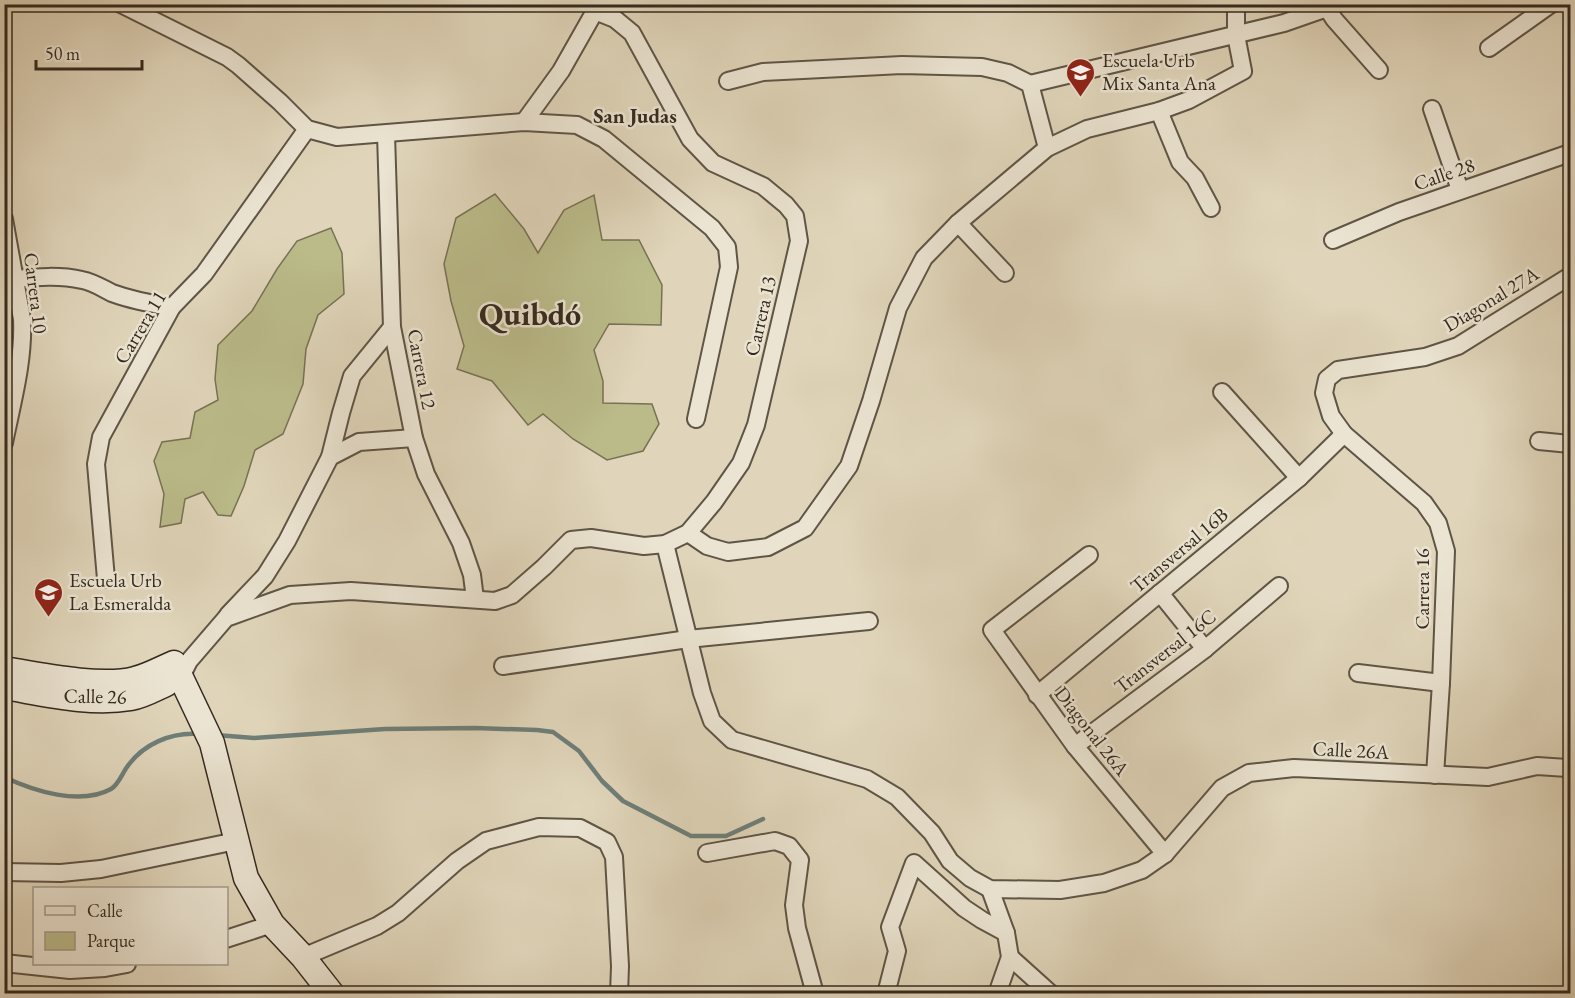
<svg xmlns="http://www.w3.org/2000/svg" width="1575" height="998" viewBox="0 0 1575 998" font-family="'EB Garamond',serif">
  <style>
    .green { fill: #bbbb8a; stroke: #787254; stroke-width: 1.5 }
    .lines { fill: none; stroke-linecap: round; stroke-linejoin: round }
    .stream { stroke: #6e7f79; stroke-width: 4.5 }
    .street-casing { stroke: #5f5546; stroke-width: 20 }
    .secondary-casing { stroke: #342a1f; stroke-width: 27 }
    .street { stroke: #ebe4d2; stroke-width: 16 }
    .secondary { stroke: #ebe4d2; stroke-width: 24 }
    .labels { text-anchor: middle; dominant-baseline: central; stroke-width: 5; stroke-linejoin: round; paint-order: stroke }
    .poi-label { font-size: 20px; fill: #342a1f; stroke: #ebe4d2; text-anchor: start }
    .street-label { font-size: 20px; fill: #342a1f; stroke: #ebe4d2 }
    .neighbourhood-label { font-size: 21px; font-weight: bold; fill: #342a1f; stroke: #ebe4d2 }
    .town-label { font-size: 32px; font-weight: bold; fill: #342a1f; stroke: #ebe4d2 }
  </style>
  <rect width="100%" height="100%" fill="#e0d5ba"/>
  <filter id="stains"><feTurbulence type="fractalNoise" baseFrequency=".00333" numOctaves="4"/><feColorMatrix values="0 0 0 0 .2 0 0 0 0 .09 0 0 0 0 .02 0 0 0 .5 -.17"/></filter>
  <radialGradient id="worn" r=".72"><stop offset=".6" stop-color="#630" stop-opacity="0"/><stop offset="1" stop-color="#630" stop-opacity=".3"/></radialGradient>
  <g class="green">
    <path d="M 495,194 L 524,229 L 538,253 L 564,210 L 594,195 L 602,240 L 639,240 L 662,285 L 661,325 L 609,324 L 594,350 L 603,381 L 603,403 L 652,404 L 659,424 L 643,451 L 607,460 L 573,439 L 543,414 L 528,425 L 492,381 L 457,369 L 464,346 L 451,301 L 444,264 L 456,218 Z"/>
    <path d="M 331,228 L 342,253 L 344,294 L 318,315 L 306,349 L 303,384 L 283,434 L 255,450 L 244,486 L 231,516 L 218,515 L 203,492 L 185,499 L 181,523 L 160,527 L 164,494 L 154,461 L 162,442 L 190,438 L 195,412 L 218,400 L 215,379 L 218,345 L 252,311 L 277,269 L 297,241 Z"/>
  </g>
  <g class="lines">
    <g class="stream">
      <path d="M 216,735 L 254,738 L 385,729 L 475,728 L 537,730 L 553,732 L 579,751 L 602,781 L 623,801 L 691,836 L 726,836 L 763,819"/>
      <path d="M 4,777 C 34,791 80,806 111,789 C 118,785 122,774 127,767 C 143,744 171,732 199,734"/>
    </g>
    <defs>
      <g id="street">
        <path d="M 121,4 L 227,57 L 238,65 L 280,102 L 307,129 L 337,137 L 524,122 L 577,125 L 604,139 L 712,228 L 727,247 L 729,267 L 696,419"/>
        <path d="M 1327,8 L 1334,19 L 1379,70"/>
        <path d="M 1489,48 L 1551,4"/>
        <path d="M 728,81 L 763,72 L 902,65 L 982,67 L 1008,73 L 1030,84 L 1047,148"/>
        <path d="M 1030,84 L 1284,23 L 1327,8"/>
        <path d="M 1432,109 L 1460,190"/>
        <path d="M 1159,111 L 1180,162 L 1195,178 L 1211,208"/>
        <path d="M 524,122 L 561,71 L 595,11 L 597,4"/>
        <path d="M 386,134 L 392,327 L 414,438 L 426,474 L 461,543 L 472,575 L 475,599"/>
        <path d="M 4,219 L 22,319 C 24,361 12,403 4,443"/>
        <path d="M 958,223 L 1005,273"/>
        <path d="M 1333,240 L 1399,212 L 1570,153"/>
        <path d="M 15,279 C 37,277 60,275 82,280 C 93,282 102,288 112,293 C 131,300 152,304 172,307"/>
        <path d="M 1222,392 L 1299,478"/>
        <path d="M 1539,441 L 1570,444"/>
        <path d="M 330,457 L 341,413 L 352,376 L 392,327"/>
        <path d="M 688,533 L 707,546 L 728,552 L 768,547 L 805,528 L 849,466 L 871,401 L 898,308 L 924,258 L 958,223 L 1047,148 L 1087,129 L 1159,111 L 1189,100 L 1243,71 L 1236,35 L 1236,4"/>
        <path d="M 665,544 L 702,693 L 712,721 L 732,740 L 867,779 L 897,797 L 932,833 L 950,861 L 970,878 L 990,889 L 1060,890 L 1104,883 L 1142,870 L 1165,854 L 1222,788 L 1249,773 L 1294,768 L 1488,777 L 1537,766 L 1567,768"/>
        <path d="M 1089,555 L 992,630 L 1075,746 L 1165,854"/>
        <path d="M 106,579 L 96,464 L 101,437 L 172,307 L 204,274 L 307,129"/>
        <path d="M 1160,593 L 1205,649"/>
        <path d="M 228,615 L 265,576 L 287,541 L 330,457 L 359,442 L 414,438"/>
        <path d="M 503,666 L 688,639 L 869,621"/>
        <path d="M 1358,673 L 1441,683"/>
        <path d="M 181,677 L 189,661 L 226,618 L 290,595 L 351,591 L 495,601 L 512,595 L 544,567 L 571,540 L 591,538 L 644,546 L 665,544 L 688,533 L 714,502 L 741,463 L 756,425 L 799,241 L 795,216 L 786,205 L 763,186 L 713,163 L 690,139 L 632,33 L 615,19 L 595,11"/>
        <path d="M 1037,695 L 1299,478 L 1344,434"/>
        <path d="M 1075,746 L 1205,649 L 1279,586"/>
        <path d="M 1435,775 L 1441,683 L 1446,551 L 1438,523 L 1424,503 L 1344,434 L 1331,416 L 1324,393 L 1327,379 L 1338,370 L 1425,357 L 1458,346 L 1570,276"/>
        <path d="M 707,853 L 775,841 L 789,846 L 800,860 L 794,905 L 797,928 L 815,994"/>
        <path d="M 4,872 L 61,873 L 101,869 L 236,841"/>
        <path d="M 990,889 L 1006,933"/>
        <path d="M 226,939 L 272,924"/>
        <path d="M 303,957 L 377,926 L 398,913 L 457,861 L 486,841 L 539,827 L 580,828 L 607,842 L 614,857 L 620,966 L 619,994"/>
        <path d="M 1010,957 L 1051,994"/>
        <path d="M 4,963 L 70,970 L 105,968 L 127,964"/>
        <path d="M 886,994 L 897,951 L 890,927 L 914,863 L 964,908 L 982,920 L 1006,933 L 1010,957 L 997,994"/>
      </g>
      <g id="secondary">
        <path d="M 4,669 C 40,675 101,688 135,679 C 148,676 162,668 174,663 L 212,743 L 246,878 L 272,924 L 303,957 L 332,994"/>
        <path d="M 4,687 C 46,694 90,705 131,698 C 143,696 155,689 166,684"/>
      </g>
    </defs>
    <use href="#street" class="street-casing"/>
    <use href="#secondary" class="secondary-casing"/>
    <use href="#street" class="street"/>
    <use href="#secondary" class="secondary"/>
  </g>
  <defs>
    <symbol id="school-pin" viewBox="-11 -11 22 30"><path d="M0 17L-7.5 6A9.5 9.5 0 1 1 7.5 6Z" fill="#8f2418" stroke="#ebe4d2"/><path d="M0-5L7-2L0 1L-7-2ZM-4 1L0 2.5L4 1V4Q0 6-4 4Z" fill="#fff"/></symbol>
  </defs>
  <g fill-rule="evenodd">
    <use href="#school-pin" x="1064" y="56" width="33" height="45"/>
    <use href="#school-pin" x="32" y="576" width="33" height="45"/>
  </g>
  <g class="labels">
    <g class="poi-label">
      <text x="1102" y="60">Escuela Urb<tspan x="1102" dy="23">Mix Santa Ana</tspan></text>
      <text x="69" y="580">Escuela Urb<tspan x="69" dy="23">La Esmeralda</tspan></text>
    </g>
    <g class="street-label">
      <text transform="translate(1444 174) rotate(-19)">Calle 28</text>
      <text transform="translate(36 293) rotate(83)">Carrera 10</text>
      <text transform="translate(1491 299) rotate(-31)">Diagonal 27A</text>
      <text transform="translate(760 316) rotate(-77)">Carrera 13</text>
      <text transform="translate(140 327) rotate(-59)">Carrera 11</text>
      <text transform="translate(422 369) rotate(79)">Carrera 12</text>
      <text transform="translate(1179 550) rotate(-40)">Transversal 16B</text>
      <text transform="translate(1422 589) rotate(-90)">Carrera 16</text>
      <text transform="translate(1165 651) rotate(-38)">Transversal 16C</text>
      <text transform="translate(95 696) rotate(1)">Calle 26</text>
      <text transform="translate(1092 731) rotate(52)">Diagonal 26A</text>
      <text transform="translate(1351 750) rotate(3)">Calle 26A</text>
    </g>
    <g class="neighbourhood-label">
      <text x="635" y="115">San Judas</text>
    </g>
    <g class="town-label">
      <text x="530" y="314">Quibdó</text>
    </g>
  </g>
  <rect width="1575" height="998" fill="none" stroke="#e0d5ba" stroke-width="24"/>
  <rect x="6" y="6" width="1563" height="986" fill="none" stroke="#342a1f" stroke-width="3"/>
  <rect x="12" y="12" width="1551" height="974" fill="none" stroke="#342a1f" stroke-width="1.5"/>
  <rect x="33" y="887" width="195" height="78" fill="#ebe4d2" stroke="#a29a8a" stroke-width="1.5"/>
  <rect x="45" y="906" width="30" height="9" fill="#ebe4d2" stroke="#a29a8a" stroke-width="1.5"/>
  <text x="87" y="917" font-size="18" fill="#342a1f">Calle</text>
  <rect x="45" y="932" width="30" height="18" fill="#bbbb8a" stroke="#a29a8a" stroke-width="1.5"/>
  <text x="87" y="947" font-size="18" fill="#342a1f">Parque</text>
  <path d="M36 60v9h106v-9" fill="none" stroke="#342a1f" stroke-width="3"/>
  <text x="45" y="60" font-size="18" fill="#342a1f" stroke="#ebe4d2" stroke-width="4.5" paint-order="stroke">50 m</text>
  <rect width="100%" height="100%" filter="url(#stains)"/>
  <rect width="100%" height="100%" fill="url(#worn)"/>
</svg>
